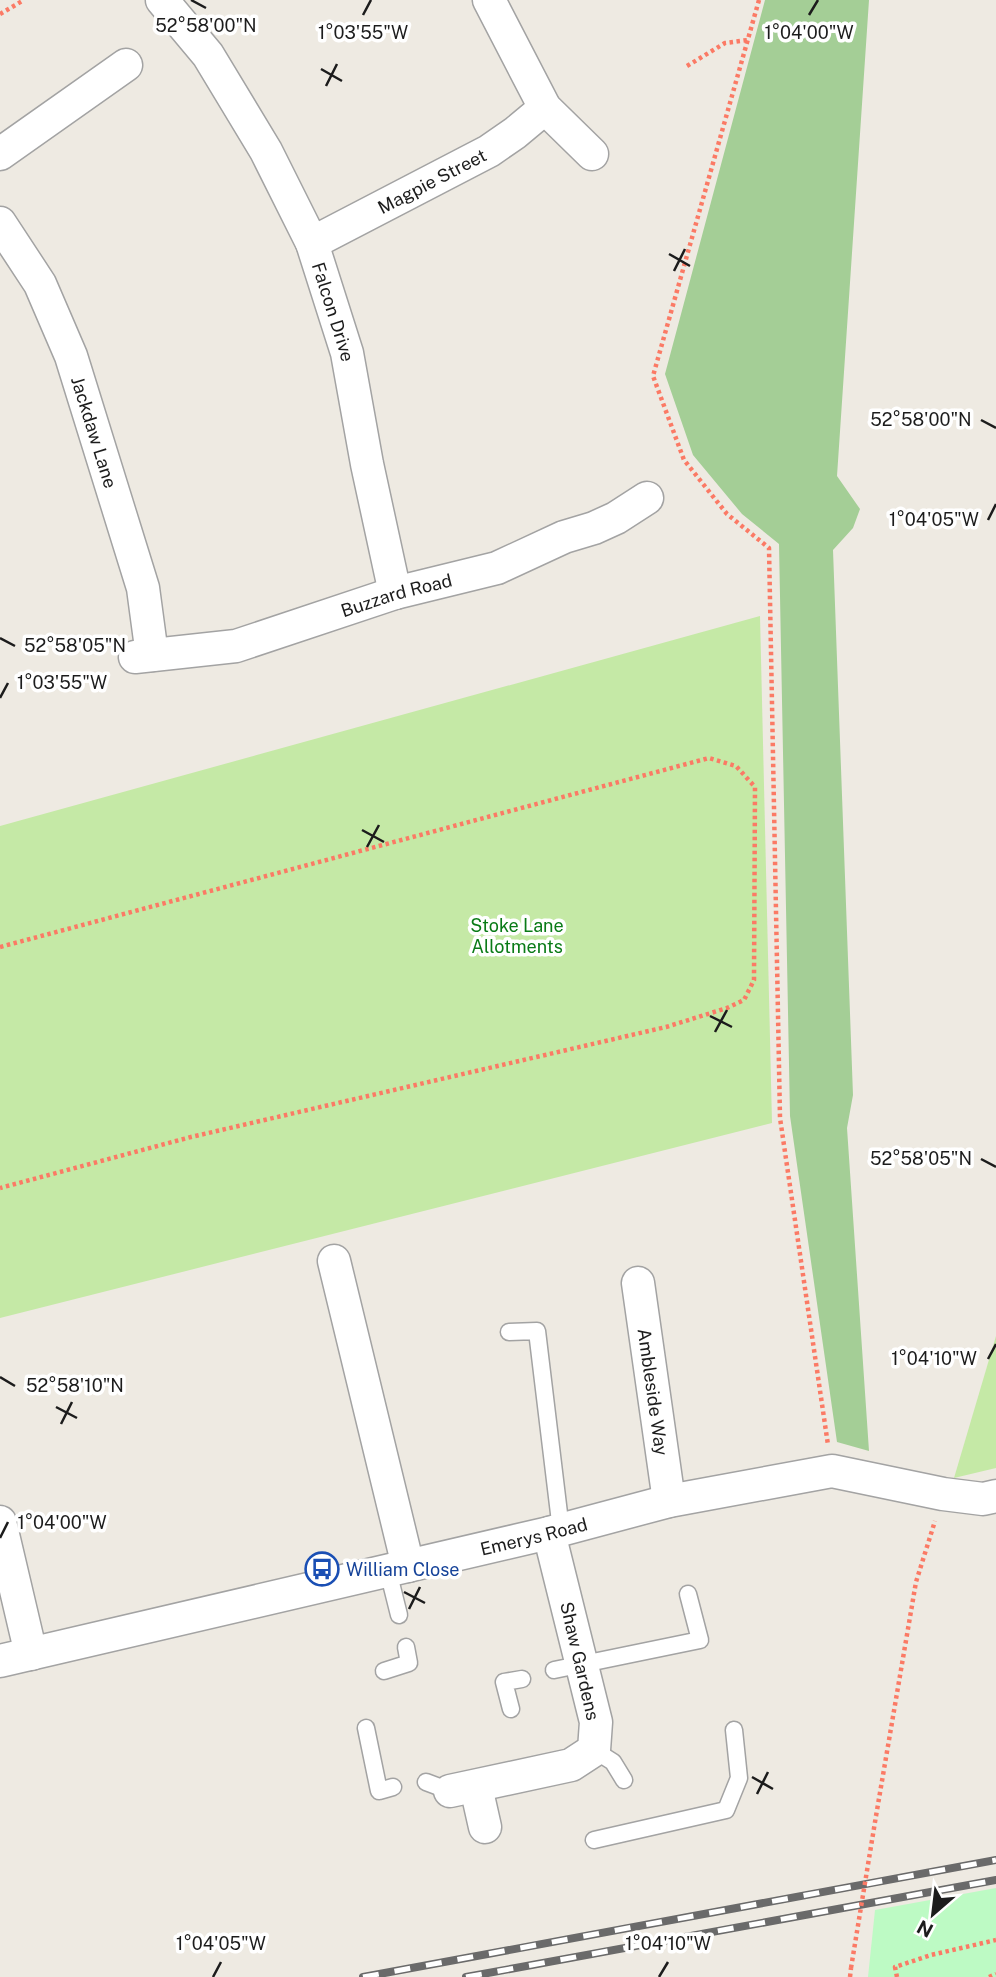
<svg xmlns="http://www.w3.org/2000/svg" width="996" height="1977" viewBox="0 0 996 1977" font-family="'Public Sans',sans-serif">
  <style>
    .grass { fill: #c5e9a6 }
    .forest { fill: #a4ce96 }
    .park { fill: #bdfac4 }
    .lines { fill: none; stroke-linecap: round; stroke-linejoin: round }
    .lane-casing { stroke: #a3a3a3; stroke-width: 19 }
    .street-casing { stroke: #a3a3a3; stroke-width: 35 }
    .path { stroke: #fb7a65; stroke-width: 4.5; stroke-dasharray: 3.5 3.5; stroke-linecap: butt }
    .lane { stroke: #fff; stroke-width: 16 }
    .street { stroke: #fff; stroke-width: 32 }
    .rail-casing { stroke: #6a6a6a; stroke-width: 8 }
    .rail { stroke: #fff; stroke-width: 5; stroke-dasharray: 16; stroke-linecap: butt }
    .path-bridge { stroke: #fb7a65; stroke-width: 4.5; stroke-dasharray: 3.5 3.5; stroke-linecap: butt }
    .ticks { fill: none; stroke: #1c1c1c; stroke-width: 2.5 }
    .labels { text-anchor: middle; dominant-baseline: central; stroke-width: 7; stroke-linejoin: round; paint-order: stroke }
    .street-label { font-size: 18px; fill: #1c1c1c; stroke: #fff }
    .park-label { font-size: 18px; fill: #0a7b17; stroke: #fff }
    .transit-label { font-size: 18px; fill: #164399; stroke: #fff; text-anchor: start }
    .ticks-label { font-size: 18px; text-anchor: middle; fill: #1c1c1c; stroke: #fff; stroke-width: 7; stroke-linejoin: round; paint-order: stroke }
  </style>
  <rect width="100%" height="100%" fill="#eeeae2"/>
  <g class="grass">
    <path d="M 760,616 L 772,1123 L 0,1318 L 0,826 Z"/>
    <path d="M 996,1336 L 996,1468 L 954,1478 Z"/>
  </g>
  <path class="forest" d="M 765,0 L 869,0 L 837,476 L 860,509 L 853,528 L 833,550 L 853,1095 L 847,1128 L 869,1451 L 837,1442 L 790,1116 L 779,544 L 742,514 L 693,455 L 665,374 Z"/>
  <path class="park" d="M 996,1888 L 996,1977 L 868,1977 L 875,1910 Z"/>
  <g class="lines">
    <defs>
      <g id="lane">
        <path d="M 509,1332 L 537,1331 L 561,1530"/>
        <path d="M 388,1571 L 399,1615"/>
        <path d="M 554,1670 L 700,1640 L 688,1594"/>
        <path d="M 384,1671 L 409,1663 L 406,1647"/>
        <path d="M 511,1709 L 504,1682 L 522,1679"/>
        <path d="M 366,1728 L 379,1791 L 393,1787"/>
        <path d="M 594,1750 L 613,1762 L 624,1780"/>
        <path d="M 426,1782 L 450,1791"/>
        <path d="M 594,1840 L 726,1810 L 739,1778 L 734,1730"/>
      </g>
      <g id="street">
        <path id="s1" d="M 162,0 L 208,55 L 266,151 L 312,243 L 347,353 L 367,464 L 395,593"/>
        <path d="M 489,0 L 545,108 L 592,154"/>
        <path d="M 0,154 L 126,65"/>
        <path id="s2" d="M 0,223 L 40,284 L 71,356 L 143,588 L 152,655"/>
        <path id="s3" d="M 312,243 L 489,151 L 515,133 L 545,108"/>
        <path id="s4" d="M 135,657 L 236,646 L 395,593 L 497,568 L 564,537 L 594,528 L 616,518 L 647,498"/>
        <path d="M 334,1261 L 408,1566"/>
        <path id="s5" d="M 638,1283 L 669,1501"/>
        <path d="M 0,1522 L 31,1654"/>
        <path id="s6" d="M 0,1661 L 549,1533 L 669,1501 L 832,1471 L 943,1494 L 983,1499 L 996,1496"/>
        <path d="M 476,1787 L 485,1827"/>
        <path d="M 450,1791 L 571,1765 L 594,1750 L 596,1722 L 549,1533"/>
      </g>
    </defs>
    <use href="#lane" class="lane-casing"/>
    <use href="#street" class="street-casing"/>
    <g class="path">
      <path d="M 759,0 L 653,376 L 684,460 L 727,514 L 769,548 L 780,1118 L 828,1445"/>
      <path d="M 0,14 L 24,0"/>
      <path d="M 687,66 L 725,43 L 748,40"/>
      <path d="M 0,947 L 709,758 L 736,766 L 755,787 L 754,980 L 744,1000 L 727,1008 L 666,1027 L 191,1137 L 0,1188"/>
      <path d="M 876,1816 L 916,1582 L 935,1521"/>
      <path d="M 850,1977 L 851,1968"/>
      <path d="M 897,1977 L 895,1967 L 931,1955 L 996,1940"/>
      <path d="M 989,1977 L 996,1974"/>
    </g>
    <use href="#lane" class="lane"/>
    <use href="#street" class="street"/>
    <defs>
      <g id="rail">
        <path d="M 363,1977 L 996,1860"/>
        <path d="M 466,1977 L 996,1880"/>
      </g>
    </defs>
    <use href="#rail" class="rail-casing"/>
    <use href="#rail" class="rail"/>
    <path class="path-bridge" d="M 851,1968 L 876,1816"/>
  </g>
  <path class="ticks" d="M 191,0 L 206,8M 363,15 L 371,0M 809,15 L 818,0M 321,69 L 342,81M 326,86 L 337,64M 669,254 L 690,266M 674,271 L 685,249M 981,420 L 996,428M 988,520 L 996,504M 0,638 L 15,646M 0,698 L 8,683M 362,830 L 384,842M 367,847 L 379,825M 710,1016 L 732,1027M 715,1032 L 727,1010M 981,1159 L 996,1167M 988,1359 L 996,1344M 0,1377 L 15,1386M 56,1407 L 77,1418M 61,1424 L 72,1402M 0,1538 L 8,1522M 404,1592 L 425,1603M 409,1609 L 420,1587M 752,1777 L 773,1789M 757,1794 L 768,1772M 213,1977 L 221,1962M 659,1977 L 668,1962"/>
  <defs>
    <symbol id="bus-ring" viewBox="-11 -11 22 22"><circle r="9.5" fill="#fff" stroke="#1a4fb4" stroke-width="1.5"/><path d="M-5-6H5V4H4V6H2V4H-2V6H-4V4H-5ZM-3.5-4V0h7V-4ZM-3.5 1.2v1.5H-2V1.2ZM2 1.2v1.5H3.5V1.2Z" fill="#1a4fb4"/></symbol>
  </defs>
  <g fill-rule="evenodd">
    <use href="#bus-ring" x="303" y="1550" width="38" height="38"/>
  </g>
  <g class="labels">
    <g class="street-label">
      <text stroke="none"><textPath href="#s3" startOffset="135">Magpie Street</textPath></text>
      <text stroke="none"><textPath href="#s1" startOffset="359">Falcon Drive</textPath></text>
      <text stroke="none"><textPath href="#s2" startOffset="231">Jackdaw Lane</textPath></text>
      <text stroke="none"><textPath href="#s4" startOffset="270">Buzzard Road</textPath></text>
      <text stroke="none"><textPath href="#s5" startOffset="110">Ambleside Way</textPath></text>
      <text stroke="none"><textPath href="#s6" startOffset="548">Emerys Road</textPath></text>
      <text transform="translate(580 1661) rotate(77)">Shaw Gardens</text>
    </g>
    <g class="park-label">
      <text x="517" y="925">Stoke Lane<tspan x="517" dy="21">Allotments</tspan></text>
    </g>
    <g class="transit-label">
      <text x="346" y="1569">William Close</text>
    </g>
  </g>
  <g class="ticks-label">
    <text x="206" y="32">52°58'00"N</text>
    <text x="363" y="39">1°03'55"W</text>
    <text x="809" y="39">1°04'00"W</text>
    <text x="921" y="426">52°58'00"N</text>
    <text x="934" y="526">1°04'05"W</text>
    <text x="75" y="652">52°58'05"N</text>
    <text x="62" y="689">1°03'55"W</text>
    <text x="921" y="1165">52°58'05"N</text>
    <text x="934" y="1365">1°04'10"W</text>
    <text x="75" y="1392">52°58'10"N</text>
    <text x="62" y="1529">1°04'00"W</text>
    <text x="221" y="1950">1°04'05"W</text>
    <text x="668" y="1950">1°04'10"W</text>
  </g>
  <g transform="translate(933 1914) rotate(208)" stroke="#ffffff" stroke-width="5" paint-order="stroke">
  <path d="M0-5L12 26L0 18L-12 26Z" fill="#1c1c1c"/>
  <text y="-10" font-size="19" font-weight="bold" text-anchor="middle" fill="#1c1c1c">N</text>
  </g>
</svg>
